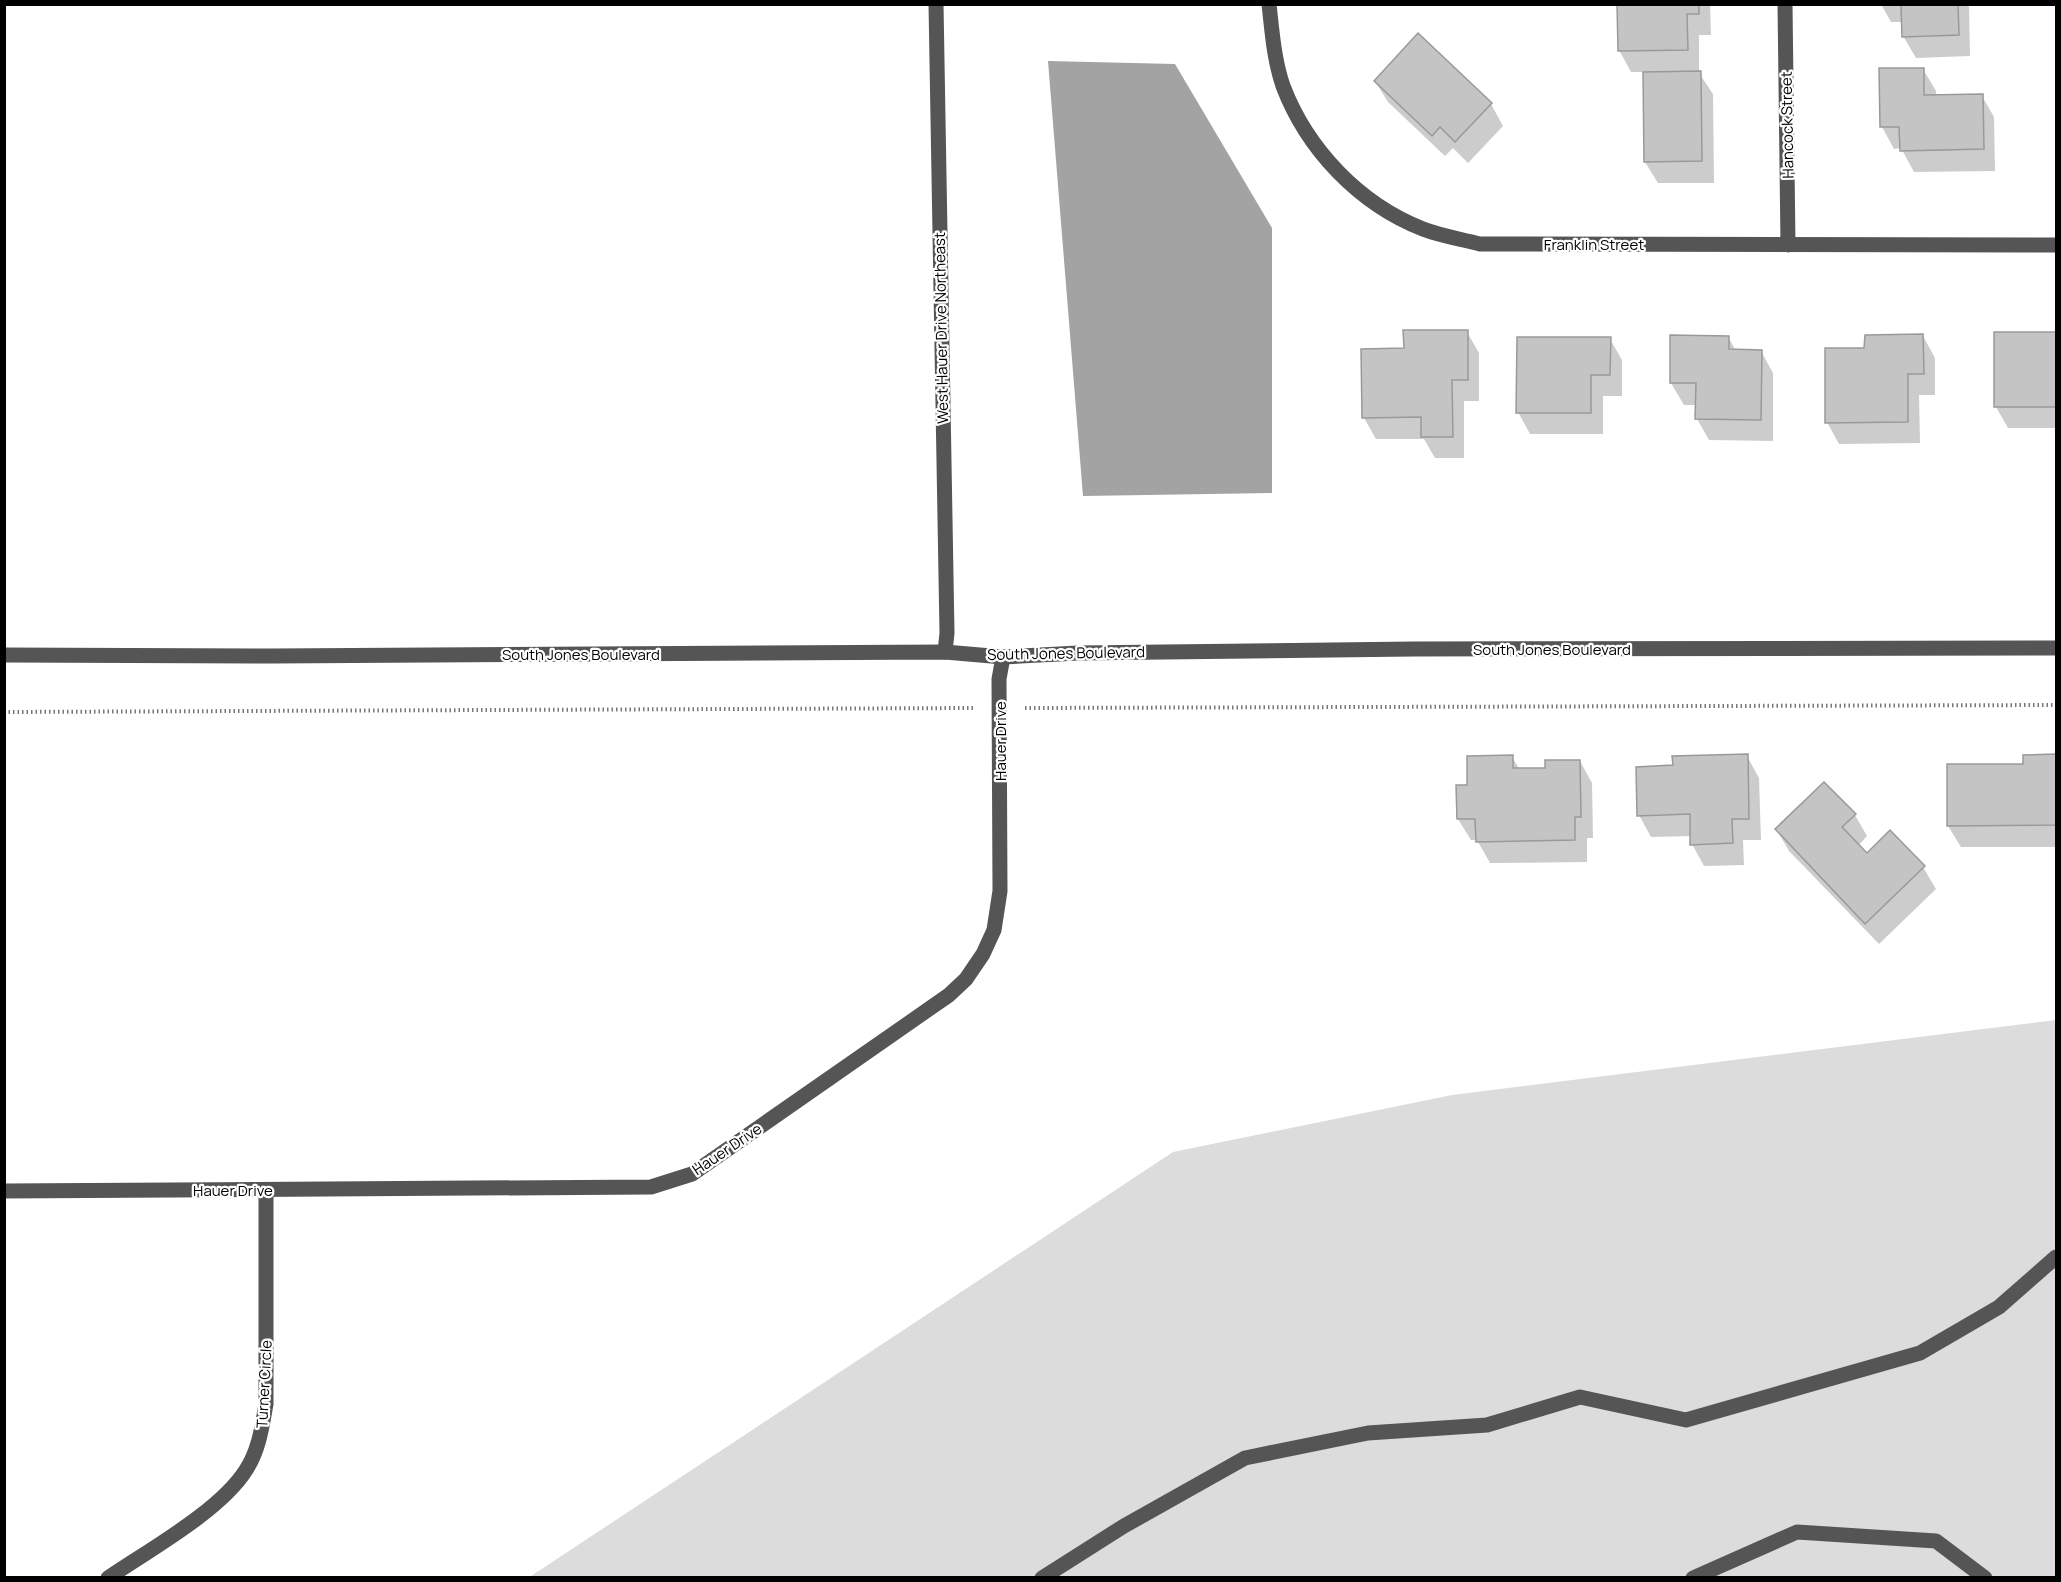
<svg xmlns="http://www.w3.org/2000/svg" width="2061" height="1582" viewBox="0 0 2061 1582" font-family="Manrope,sans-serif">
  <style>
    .green { fill: #dcdcdc }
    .water { fill: #a3a3a3 }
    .shadow { fill: #0003 }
    .building { fill: #c4c4c4; stroke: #999; stroke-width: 1.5 }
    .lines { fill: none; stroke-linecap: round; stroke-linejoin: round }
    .path { stroke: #777; stroke-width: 4; stroke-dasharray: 1.5 3; stroke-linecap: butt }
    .minor { stroke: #555; stroke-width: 15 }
    .labels { text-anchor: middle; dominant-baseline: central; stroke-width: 4.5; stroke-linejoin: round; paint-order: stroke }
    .street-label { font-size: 15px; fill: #000; stroke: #fff }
  </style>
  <rect width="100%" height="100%" fill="#fff"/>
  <path class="green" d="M 2056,1020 L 2056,1577 L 528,1578 L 1173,1152 L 1452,1095 Z"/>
  <path class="water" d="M 1048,61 L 1175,64 L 1272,228 L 1272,493 L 1083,496 Z"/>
  <g class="shadow">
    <path d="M 1618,4 L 1710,4 L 1711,35 L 1699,35 L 1699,73 L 1713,94 L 1714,183 L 1658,183 L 1645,162 L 1644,72 L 1631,72 L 1619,50 Z"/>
    <path d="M 1881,4 L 1969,4 L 1970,56 L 1916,58 L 1903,36 L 1903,22 L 1891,22 Z"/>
    <path d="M 1923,69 L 1936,91 L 1936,96 L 1982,96 L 1994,117 L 1995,171 L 1914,172 L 1901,148 L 1894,149 L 1882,127 L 1881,70 Z"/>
    <path d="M 1375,81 L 1491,104 L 1503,126 L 1468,163 L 1453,148 L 1445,156 L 1388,102 Z"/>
    <path d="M 1467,332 L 1479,353 L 1479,401 L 1464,401 L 1464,458 L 1435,458 L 1424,439 L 1376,439 L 1364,418 Z"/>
    <path d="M 1996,333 L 2056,333 L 2056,428 L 2008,428 L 1996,407 Z"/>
    <path d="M 1923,336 L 1935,358 L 1935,395 L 1919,395 L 1920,443 L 1839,444 L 1827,422 L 1866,349 Z"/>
    <path d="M 1672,337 L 1728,337 L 1736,351 L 1761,351 L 1773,373 L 1773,441 L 1709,440 L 1697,419 L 1697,405 L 1684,405 L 1671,383 Z"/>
    <path d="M 1610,339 L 1622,360 L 1622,396 L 1603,396 L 1603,434 L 1530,434 L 1518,412 Z"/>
    <path d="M 1747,756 L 1759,778 L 1761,840 L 1743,840 L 1744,865 L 1704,866 L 1692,844 L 1692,836 L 1651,837 L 1639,815 L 1675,767 Z"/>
    <path d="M 2024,756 L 2056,756 L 2056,847 L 1961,847 L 1948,826 L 2024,765 Z"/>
    <path d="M 1512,757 L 1520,770 L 1547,769 L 1580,761 L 1592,783 L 1593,838 L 1587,838 L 1587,862 L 1490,863 L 1477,840 L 1471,840 L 1458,819 L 1469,786 Z"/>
    <path d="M 1855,815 L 1867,836 L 1858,846 L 1867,855 L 1923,867 L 1936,889 L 1879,944 L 1789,851 L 1777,830 Z"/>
  </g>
  <g class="building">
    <path d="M 1617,4 L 1699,4 L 1699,14 L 1687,14 L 1688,50 L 1618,51 Z"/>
    <path d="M 1901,4 L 1958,4 L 1959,35 L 1902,37 Z"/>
    <path d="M 1418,33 L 1492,103 L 1455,142 L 1440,127 L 1432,136 L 1374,81 Z"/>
    <path d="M 1879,68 L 1924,68 L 1924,95 L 1983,94 L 1984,149 L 1900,151 L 1899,127 L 1880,127 Z"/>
    <path d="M 1701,71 L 1702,161 L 1644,162 L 1643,72 Z"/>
    <path d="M 1403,330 L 1468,330 L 1468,380 L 1452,380 L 1453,437 L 1421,437 L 1421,417 L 1362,418 L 1361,349 L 1404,348 Z"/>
    <rect x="1994" y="332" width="62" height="75"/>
    <path d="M 1923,334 L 1924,374 L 1908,374 L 1908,422 L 1825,423 L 1825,348 L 1864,348 L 1865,335 Z"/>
    <path d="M 1670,335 L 1729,336 L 1729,349 L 1762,350 L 1761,420 L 1695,419 L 1696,383 L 1670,383 Z"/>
    <path d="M 1517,337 L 1611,337 L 1610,375 L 1591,375 L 1591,413 L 1516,413 Z"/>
    <path d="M 1748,754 L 1749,819 L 1732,819 L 1733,843 L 1690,845 L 1690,814 L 1637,816 L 1636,767 L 1673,765 L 1672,756 Z"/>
    <path d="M 2056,754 L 2056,825 L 1947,826 L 1947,764 L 2023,764 L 2023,755 Z"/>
    <path d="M 1513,755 L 1513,768 L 1545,768 L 1545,760 L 1580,760 L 1581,817 L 1575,817 L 1575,840 L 1476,842 L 1475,819 L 1457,819 L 1456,785 L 1467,785 L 1467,756 Z"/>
    <path d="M 1824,782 L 1856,814 L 1842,827 L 1867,853 L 1890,830 L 1925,866 L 1865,924 L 1775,829 Z"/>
  </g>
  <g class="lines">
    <g class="path">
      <path d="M 1025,708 L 2056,705"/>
      <path d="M 4,712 L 973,708"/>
    </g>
    <g class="minor">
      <path d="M 936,4 L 947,633 L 945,652"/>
      <path d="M 1269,4 C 1272,31 1274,60 1283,86 C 1307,149 1359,204 1423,229 C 1441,236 1461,239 1480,244 L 2056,245"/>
      <path d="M 1785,4 L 1788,245"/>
      <path d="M 4,655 L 273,656 L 945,652 L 1003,657 L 1078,653 L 1414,649 L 2056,648"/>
      <path d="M 4,1191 L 651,1187 L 692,1174 L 949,995 L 966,979 L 983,954 L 994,930 L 1000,891 L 999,679 L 1003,657"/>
      <path d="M 108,1578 C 149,1550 220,1511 246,1470 C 259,1450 262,1427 266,1404 L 266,1190"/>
      <path d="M 1042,1578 L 1124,1526 L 1245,1458 L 1368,1433 L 1487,1425 L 1580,1397 L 1686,1420 L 1920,1353 L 1999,1307 L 2056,1257"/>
      <path d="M 1693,1578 L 1797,1532 L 1936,1541 L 1985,1578"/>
    </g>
  </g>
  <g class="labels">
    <g class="street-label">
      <text transform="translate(1787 125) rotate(-91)">Hancock Street</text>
      <text x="1594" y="244">Franklin Street</text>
      <text transform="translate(941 328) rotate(-91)">West Hauer Drive Northeast</text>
      <text x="1552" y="649">South Jones Boulevard</text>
      <text transform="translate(1066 653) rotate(-1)">South Jones Boulevard</text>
      <text x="581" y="654">South Jones Boulevard</text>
      <text transform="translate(1000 741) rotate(-90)">Hauer Drive</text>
      <text transform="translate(727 1149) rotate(-34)">Hauer Drive</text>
      <text x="233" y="1190">Hauer Drive</text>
      <text transform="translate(264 1384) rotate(-87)">Turner Circle</text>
    </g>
  </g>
  <rect width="2061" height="1582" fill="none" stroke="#000000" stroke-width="12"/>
</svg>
